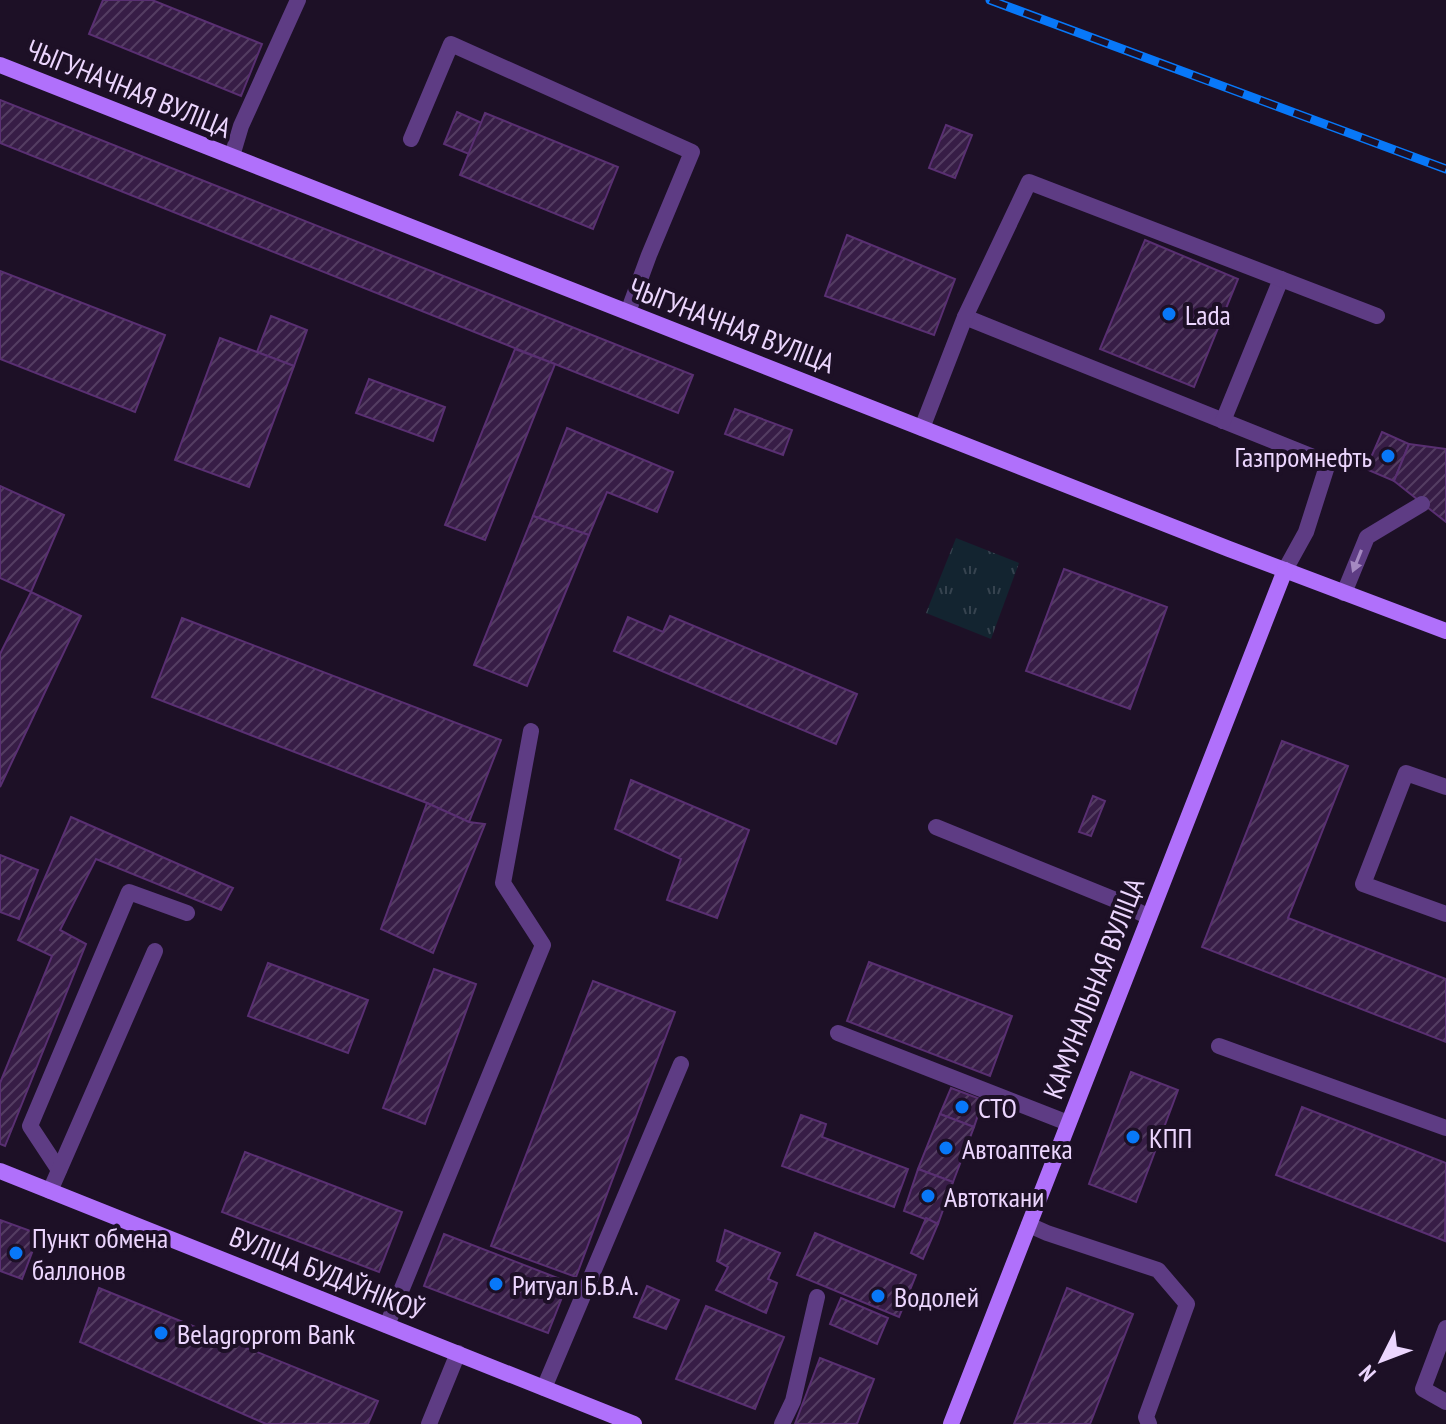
<svg xmlns="http://www.w3.org/2000/svg" width="1446" height="1424" viewBox="0 0 1446 1424" font-family="'PT Sans Narrow',sans-serif">
  <style>
    .park { fill: url(#park-tufts) }
    .building { fill: url(#building-hatch); stroke: #592f72; stroke-width: 2 }
    .lines { fill: none; stroke-linecap: round; stroke-linejoin: round }
    .lane { stroke: #5e3c84; stroke-width: 16 }
    .secondary { stroke: #b070fb; stroke-width: 16 }
    .rail-casing { stroke: #0878f8; stroke-width: 9 }
    .rail { stroke: #1d1026; stroke-width: 6; stroke-dasharray: 18; stroke-linecap: butt }
    .oneway { fill: #a589c1 }
    .poi-dot { fill: #0878f8; stroke: #1d1026; stroke-width: 3 }
    .labels { text-anchor: middle; dominant-baseline: central; stroke-width: 8; stroke-linejoin: round; paint-order: stroke }
    .street-label { font-size: 28px; fill: #ecd6fe; stroke: #1d1026 }
    .poi-label { font-size: 28px; fill: #ecd6fe; stroke: #1d1026; text-anchor: start }
  </style>
  <defs>
    <pattern id="park-tufts" width="24" height="20" patternUnits="userSpaceOnUse" patternTransform="scale(2)"><rect width="24" height="20" fill="#132430"/><path d="M3 7l-1-3M5 7V3M7 7l1-3M15 17l-1-3M17 17v-4M19 17l1-3" fill="none" stroke="#36434f"/></pattern>
    <pattern id="building-hatch" width="6" height="6" patternUnits="userSpaceOnUse" patternTransform="scale(2)"><rect width="6" height="6" fill="#371d46"/><path d="M-1 1l2-2M0 6l6-6M5 7l2-2" fill="none" stroke="#543d62"/></pattern>
  </defs>
  <rect width="100%" height="100%" fill="#1d1026"/>
  <path class="park" d="M 956,538 L 1019,563 L 991,639 L 926,613 Z"/>
  <g class="building">
    <path d="M 103,0 L 152,0 L 262,44 L 241,96 L 89,34 Z"/>
    <path d="M 0,100 L 693,375 L 678,413 L 0,143 Z"/>
    <path d="M 457,112 L 482,123 L 469,154 L 444,144 Z"/>
    <path d="M 485,113 L 618,167 L 593,229 L 460,175 Z"/>
    <path d="M 946,125 L 972,135 L 955,178 L 929,168 Z"/>
    <path d="M 847,235 L 955,279 L 934,335 L 825,296 Z"/>
    <path d="M 1145,240 L 1238,279 L 1194,387 L 1100,349 Z"/>
    <path d="M 0,271 L 165,335 L 135,412 L 0,359 Z"/>
    <path d="M 271,316 L 307,330 L 294,366 L 257,352 Z"/>
    <path d="M 220,338 L 294,366 L 249,487 L 175,460 Z"/>
    <path d="M 515,349 L 555,364 L 485,540 L 445,525 Z"/>
    <path d="M 369,379 L 445,407 L 433,441 L 356,413 Z"/>
    <path d="M 735,409 L 792,430 L 783,455 L 725,434 Z"/>
    <path d="M 567,428 L 673,472 L 657,512 L 607,492 L 589,535 L 533,516 Z"/>
    <path d="M 1382,432 L 1409,444 L 1394,481 L 1366,469 Z"/>
    <path d="M 1409,444 L 1446,449 L 1446,522 L 1394,481 Z"/>
    <path d="M 0,486 L 64,515 L 31,592 L 0,578 Z"/>
    <path d="M 533,516 L 589,535 L 527,686 L 474,665 Z"/>
    <path d="M 1064,569 L 1167,607 L 1130,709 L 1026,671 Z"/>
    <path d="M 31,592 L 81,616 L 0,787 L 0,654 Z"/>
    <path d="M 670,616 L 857,694 L 836,744 L 614,651 L 628,617 L 663,632 Z"/>
    <path d="M 182,618 L 501,740 L 469,822 L 427,803 L 152,697 Z"/>
    <path d="M 1282,741 L 1348,766 L 1288,918 L 1446,979 L 1446,1042 L 1202,947 Z"/>
    <path d="M 631,780 L 749,830 L 717,918 L 667,900 L 681,859 L 615,829 Z"/>
    <path d="M 1093,796 L 1105,801 L 1091,836 L 1079,832 Z"/>
    <path d="M 427,803 L 469,822 L 485,824 L 433,953 L 381,929 Z"/>
    <path d="M 71,817 L 233,888 L 221,910 L 96,859 L 60,930 L 86,944 L 5,1146 L 0,1144 L 0,1083 L 52,956 L 18,940 Z"/>
    <path d="M 0,855 L 38,870 L 19,919 L 0,912 Z"/>
    <path d="M 869,962 L 1012,1016 L 990,1076 L 847,1021 Z"/>
    <path d="M 268,963 L 368,1000 L 348,1053 L 248,1016 Z"/>
    <path d="M 434,969 L 476,984 L 425,1124 L 383,1108 Z"/>
    <path d="M 593,981 L 675,1012 L 576,1277 L 491,1246 Z"/>
    <path d="M 1131,1072 L 1178,1090 L 1136,1202 L 1089,1184 Z"/>
    <path d="M 951,1088 L 983,1100 L 974,1127 L 940,1114 Z"/>
    <path d="M 1302,1107 L 1446,1163 L 1445,1241 L 1276,1175 Z"/>
    <path d="M 940,1114 L 974,1127 L 953,1182 L 918,1169 Z"/>
    <path d="M 801,1115 L 826,1124 L 822,1137 L 908,1169 L 894,1207 L 782,1166 Z"/>
    <path d="M 245,1152 L 402,1212 L 379,1272 L 222,1212 Z"/>
    <path d="M 918,1169 L 953,1182 L 938,1224 L 904,1211 Z"/>
    <path d="M 926,1218 L 938,1224 L 923,1259 L 911,1253 Z"/>
    <path d="M 0,1220 L 39,1234 L 22,1279 L 0,1271 Z"/>
    <path d="M 725,1230 L 780,1253 L 768,1279 L 777,1283 L 766,1313 L 716,1290 L 728,1267 L 717,1261 Z"/>
    <path d="M 815,1233 L 916,1275 L 899,1317 L 797,1275 Z"/>
    <path d="M 444,1234 L 568,1282 L 548,1333 L 424,1286 Z"/>
    <path d="M 647,1286 L 679,1300 L 666,1329 L 634,1317 Z"/>
    <path d="M 99,1288 L 378,1401 L 368,1424 L 266,1424 L 80,1342 Z"/>
    <path d="M 1067,1288 L 1133,1314 L 1090,1424 L 1014,1424 Z"/>
    <path d="M 841,1298 L 888,1318 L 877,1344 L 830,1324 Z"/>
    <path d="M 706,1306 L 784,1337 L 755,1409 L 676,1379 Z"/>
    <path d="M 820,1358 L 874,1379 L 857,1424 L 795,1424 Z"/>
  </g>
  <g class="lines">
    <g class="lane">
      <path d="M 411,139 L 451,44 L 692,152 L 649,255 L 628,312"/>
      <path d="M 232,156 L 241,126 L 298,0"/>
      <path d="M 965,317 L 1328,463 L 1306,532 L 1285,570"/>
      <path d="M 1223,421 L 1281,279"/>
      <path d="M 922,428 L 965,317 L 1029,182 L 1377,316"/>
      <path d="M 1344,593 L 1367,537 L 1422,504"/>
      <path d="M 1446,787 L 1406,773 L 1363,884 L 1446,914"/>
      <path d="M 936,827 L 1113,899 L 1149,917"/>
      <path d="M 838,1033 L 1068,1123"/>
      <path d="M 1219,1046 L 1446,1128"/>
      <path d="M 59,1170 L 30,1126 L 129,892 L 187,913"/>
      <path d="M 50,1191 L 155,951"/>
      <path d="M 1029,1225 L 1047,1233 L 1158,1270 L 1187,1304 L 1146,1417 L 1149,1424"/>
      <path d="M 387,1325 L 543,945 L 503,883 L 531,731"/>
      <path d="M 1446,1328 L 1423,1389 L 1446,1402"/>
      <path d="M 544,1388 L 681,1064"/>
      <path d="M 429,1424 L 458,1353"/>
      <path d="M 782,1424 L 793,1401 L 817,1297"/>
    </g>
    <g class="secondary">
      <path d="M 0,65 L 1229,549 L 1446,631"/>
      <path d="M 0,1171 L 634,1424"/>
      <path d="M 951,1424 L 1285,570"/>
    </g>
    <defs>
      <path id="rail" d="M 990,0 L 1446,169"/>
    </defs>
    <use href="#rail" class="rail-casing"/>
    <use href="#rail" class="rail"/>
  </g>
  <defs><path id="oneway-solid" d="M-6-.8H1V-3.2L6.5 0L1 3.2V.8H-6Z" transform="scale(2)"/></defs>
  <use class="oneway" href="#oneway-solid" transform="translate(1357 561) rotate(112)"/>
  <g class="poi-dot">
    <circle cx="1169" cy="314" r="8"/>
    <circle cx="1388" cy="456" r="8"/>
    <circle cx="962" cy="1107" r="8"/>
    <circle cx="1133" cy="1137" r="8"/>
    <circle cx="946" cy="1148" r="8"/>
    <circle cx="928" cy="1196" r="8"/>
    <circle cx="16" cy="1253" r="8"/>
    <circle cx="496" cy="1284" r="8"/>
    <circle cx="878" cy="1296" r="8"/>
    <circle cx="161" cy="1333" r="8"/>
  </g>
  <g class="labels">
    <g class="street-label">
      <text transform="translate(129 88) rotate(22)">ЧЫГУНАЧНАЯ ВУЛІЦА</text>
      <text transform="translate(732 325) rotate(21)">ЧЫГУНАЧНАЯ ВУЛІЦА</text>
      <text transform="translate(1093 988) rotate(-69)">КАМУНАЛЬНАЯ ВУЛІЦА</text>
      <text transform="translate(327 1273) rotate(22)">ВУЛІЦА БУДАЎНІКОЎ</text>
    </g>
    <g class="poi-label">
      <text x="1185" y="314">Lada</text>
      <text x="1372" y="456" text-anchor="end">Газпромнефть</text>
      <text x="978" y="1107">СТО</text>
      <text x="1149" y="1137">КПП</text>
      <text x="962" y="1148">Автоаптека</text>
      <text x="944" y="1196">Автоткани</text>
      <text x="32" y="1237">Пункт обмена<tspan x="32" dy="32">баллонов</tspan></text>
      <text x="512" y="1284">Ритуал Б.В.А.</text>
      <text x="894" y="1296">Водолей</text>
      <text x="177" y="1333">Belagroprom Bank</text>
    </g>
  </g>
  <g transform="translate(1382 1360) rotate(228)" stroke="#1d1026" stroke-width="6" paint-order="stroke">
  <path d="M0-6L14 30L0 20L-14 30Z" fill="#ecd6fe"/>
  <text y="-12" font-size="22" font-weight="bold" text-anchor="middle" fill="#ecd6fe">N</text>
  </g>
</svg>
